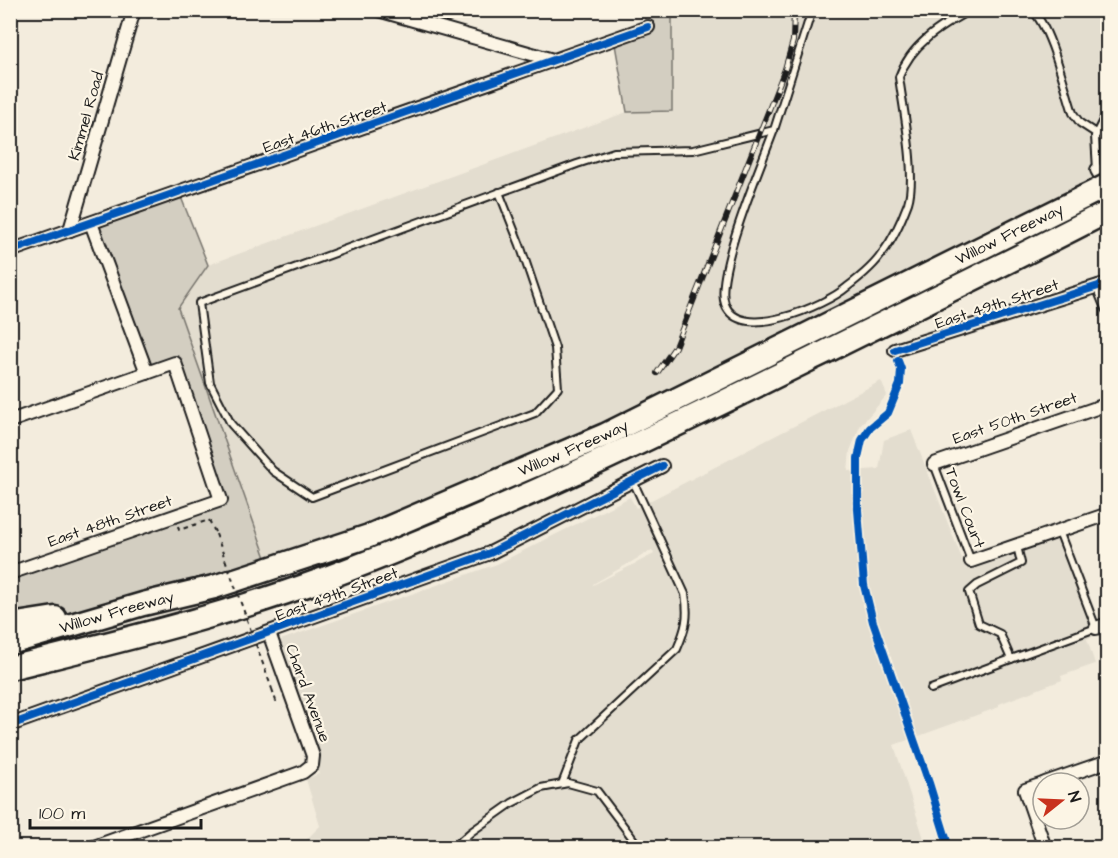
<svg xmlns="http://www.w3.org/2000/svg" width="1118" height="858" viewBox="0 0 1118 858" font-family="'Architects Daughter',sans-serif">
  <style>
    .built { fill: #e3ddcf; fill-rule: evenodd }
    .green { fill: #d3cec1; stroke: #78756e; stroke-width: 1.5 }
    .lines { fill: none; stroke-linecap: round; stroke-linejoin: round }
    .lane-casing { stroke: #1c1c1c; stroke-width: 10 }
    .street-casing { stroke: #1c1c1c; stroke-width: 16 }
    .highway-casing { stroke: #1c1c1c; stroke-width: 27 }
    .path { stroke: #1c1c1c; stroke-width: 2; stroke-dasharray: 4.5 4.5; stroke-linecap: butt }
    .lane { stroke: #fcf5e5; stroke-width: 6 }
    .street { stroke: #fcf5e5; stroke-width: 12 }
    .highway { stroke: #fcf5e5; stroke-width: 22 }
    .rail-casing { stroke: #1c1c1c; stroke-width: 6 }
    .rail { stroke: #fcf5e5; stroke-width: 4; stroke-dasharray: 11; stroke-linecap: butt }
    .highway-bridge-casing { stroke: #1c1c1c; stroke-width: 27; stroke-linecap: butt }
    .path-bridge { stroke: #1c1c1c; stroke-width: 2; stroke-dasharray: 4.5 4.5; stroke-linecap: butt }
    .highway-bridge { stroke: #fcf5e5; stroke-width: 22 }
    .cycleway-casing { stroke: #fcf5e5; stroke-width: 11 }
    .cycleway { stroke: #0057b8; stroke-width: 8 }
    .labels { text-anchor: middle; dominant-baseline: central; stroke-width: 4.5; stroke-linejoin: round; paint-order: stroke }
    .street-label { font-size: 16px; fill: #1c1c1c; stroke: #fcf5e5 }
  </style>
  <rect width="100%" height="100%" fill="#f3ecdd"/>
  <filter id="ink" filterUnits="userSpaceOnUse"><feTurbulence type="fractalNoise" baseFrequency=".0167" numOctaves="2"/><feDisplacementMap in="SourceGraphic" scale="12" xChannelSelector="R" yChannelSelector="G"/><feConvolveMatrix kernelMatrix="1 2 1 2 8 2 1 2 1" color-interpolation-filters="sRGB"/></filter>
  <g filter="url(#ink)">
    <g class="built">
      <path d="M 672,11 L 1107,11 L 1107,185 L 605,435 L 270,569 L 178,308 L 208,265 L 627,112 L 672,111 Z"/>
      <path d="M 881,381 L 887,395 L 860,426 L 850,451 L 848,471 L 879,469 L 884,440 L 911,430 L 966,569 L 1059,536 L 1096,635 L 1087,639 L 1095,664 L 1061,676 L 1062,680 L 999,704 L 999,707 L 894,745 L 927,848 L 299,847 L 320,826 L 306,779 L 319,774 L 272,643 L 497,564 L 630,497 L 636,508 ZM 652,550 L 654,554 L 593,585 L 593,584 Z"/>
    </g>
    <g class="green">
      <path d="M 642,11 L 672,11 L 672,111 L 627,112 L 614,39 L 648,27 Z"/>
      <path d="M 179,192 L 208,265 L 178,308 L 270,569 L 143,604 L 11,625 L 11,573 L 221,499 L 175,363 L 147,373 L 91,223 Z"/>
    </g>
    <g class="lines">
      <defs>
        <g id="lane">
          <path d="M 1032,10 C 1051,28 1064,86 1073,113 L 1080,123 L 1097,134"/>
          <path d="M 774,130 C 762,163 714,274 725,304 C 739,344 826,305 847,287 C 859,278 875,265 883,252 C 893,239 902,219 908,203 C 917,175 903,108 899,77 C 911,44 941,26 970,10"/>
          <path d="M 1097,170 L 1095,136 L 1108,110"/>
          <path d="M 499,192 L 520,245 L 555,348 L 558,388 L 535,413 L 312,497 L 273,471 L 231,424 L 210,383 L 199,303 L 577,164 L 614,152 L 693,150 L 774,130 L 812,10"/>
          <path d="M 934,464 L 971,561"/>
          <path d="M 1017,546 L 1021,563 L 977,585 L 969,592 L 979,624 L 1000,634 L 1011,659 L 1096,628 L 1059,531"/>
          <path d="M 931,689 L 1011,659"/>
          <path d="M 562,784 L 579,740 L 677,649 C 686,628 689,617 685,594 L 633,481"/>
          <path d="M 453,848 L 471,832 L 512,803 L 541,788 L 568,783 L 597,791 L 640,848"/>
        </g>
        <g id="street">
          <path d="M 378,10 L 553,60"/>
          <path d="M 1097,170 L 1108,189"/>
          <path d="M 91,223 L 147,373"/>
          <path d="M 70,230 L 134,10"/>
          <path d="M 10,251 L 648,27"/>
          <path d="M 1099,286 L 1108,308"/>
          <path d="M 895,350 L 1108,283"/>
          <path d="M 10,421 L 175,363 L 221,500 L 10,573"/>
          <path d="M 934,464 L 1108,404"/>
          <path d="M 971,561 L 1108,514"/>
          <path d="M 1096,628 L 1108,624"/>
          <path d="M 10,725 L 490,553 L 662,466"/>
          <path d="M 1045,783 L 1108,761"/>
          <path d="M 1043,784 L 1025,790 L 1045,848"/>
          <path d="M 91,848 L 303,772 L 312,765 L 313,756 L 269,633"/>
        </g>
        <g id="highway">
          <path d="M 10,625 L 55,618"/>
          <path id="s1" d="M 10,643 L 143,604 L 214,587 L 369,536 L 605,435 L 1084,197"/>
          <path d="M 10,668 C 115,642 220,617 321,580 C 490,517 651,438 813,358 C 911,309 1010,262 1108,211"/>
        </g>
      </defs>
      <use href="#lane" class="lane-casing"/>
      <use href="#street" class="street-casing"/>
      <use href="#highway" class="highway-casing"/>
      <g class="path">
        <path d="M 209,520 L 216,534"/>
        <path d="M 178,526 L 179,530 L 209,520"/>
        <path d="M 272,689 L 276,701 L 280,700"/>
      </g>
      <use href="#lane" class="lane"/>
      <use href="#street" class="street"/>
      <use href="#highway" class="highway"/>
      <defs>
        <path id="rail" d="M 657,373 L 675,347 L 785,69 L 793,41 L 794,10"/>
      </defs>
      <use href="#rail" class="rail-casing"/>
      <use href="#rail" class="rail"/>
      <defs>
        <path id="highway-bridge" d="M 1084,197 L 1108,185"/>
      </defs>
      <use href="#highway-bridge" class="highway-bridge-casing"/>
      <path class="path-bridge" d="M 216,534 L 272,689"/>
      <use href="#highway-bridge" class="highway-bridge"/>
      <defs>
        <g id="cycleway">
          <path d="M 10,251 L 648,27"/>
          <path d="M 895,350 L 1108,283"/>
          <path d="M 898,361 L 901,369 L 900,384 L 888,413 L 870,428 L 862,440 L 858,458 L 858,510 L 864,585 L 873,622 L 929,783 L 949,848"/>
          <path d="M 10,725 L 490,553 L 662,466"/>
        </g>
      </defs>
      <use href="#cycleway" class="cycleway-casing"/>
      <use href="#cycleway" class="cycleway"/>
    </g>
  </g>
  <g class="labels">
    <g class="street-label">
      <text transform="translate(86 116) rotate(-74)">Kimmel Road</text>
      <text transform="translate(325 127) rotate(-19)">East 46th Street</text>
      <text stroke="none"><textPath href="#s1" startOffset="1083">Willow Freeway</textPath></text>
      <text transform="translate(997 304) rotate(-18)">East 49th Street</text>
      <text transform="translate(1015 418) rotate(-19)">East 50th Street</text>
      <text stroke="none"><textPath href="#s1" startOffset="597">Willow Freeway</textPath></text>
      <text transform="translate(965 508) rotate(69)">Towl Court</text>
      <text transform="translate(110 521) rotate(-19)">East 48th Street</text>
      <text transform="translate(337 594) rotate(-20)">East 49th Street</text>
      <text stroke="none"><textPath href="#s1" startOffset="111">Willow Freeway</textPath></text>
      <text transform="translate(308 693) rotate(70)">Chard Avenue</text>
    </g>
  </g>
  <rect width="1118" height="858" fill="none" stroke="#fcf5e5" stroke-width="36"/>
  <rect x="18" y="18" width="1082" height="822" fill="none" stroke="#1c1c1c" stroke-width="2" filter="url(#ink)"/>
  <g transform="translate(1061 801) rotate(72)"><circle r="28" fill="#fcf5e5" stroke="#a29e95" stroke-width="1.5"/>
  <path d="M0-4.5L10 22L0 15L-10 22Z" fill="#c8321e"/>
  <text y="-9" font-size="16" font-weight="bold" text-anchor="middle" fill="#1c1c1c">N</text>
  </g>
  <path d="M30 819v9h171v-9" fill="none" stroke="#1c1c1c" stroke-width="3"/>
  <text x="39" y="819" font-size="18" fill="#1c1c1c" stroke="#fcf5e5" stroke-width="4.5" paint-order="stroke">100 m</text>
</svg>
